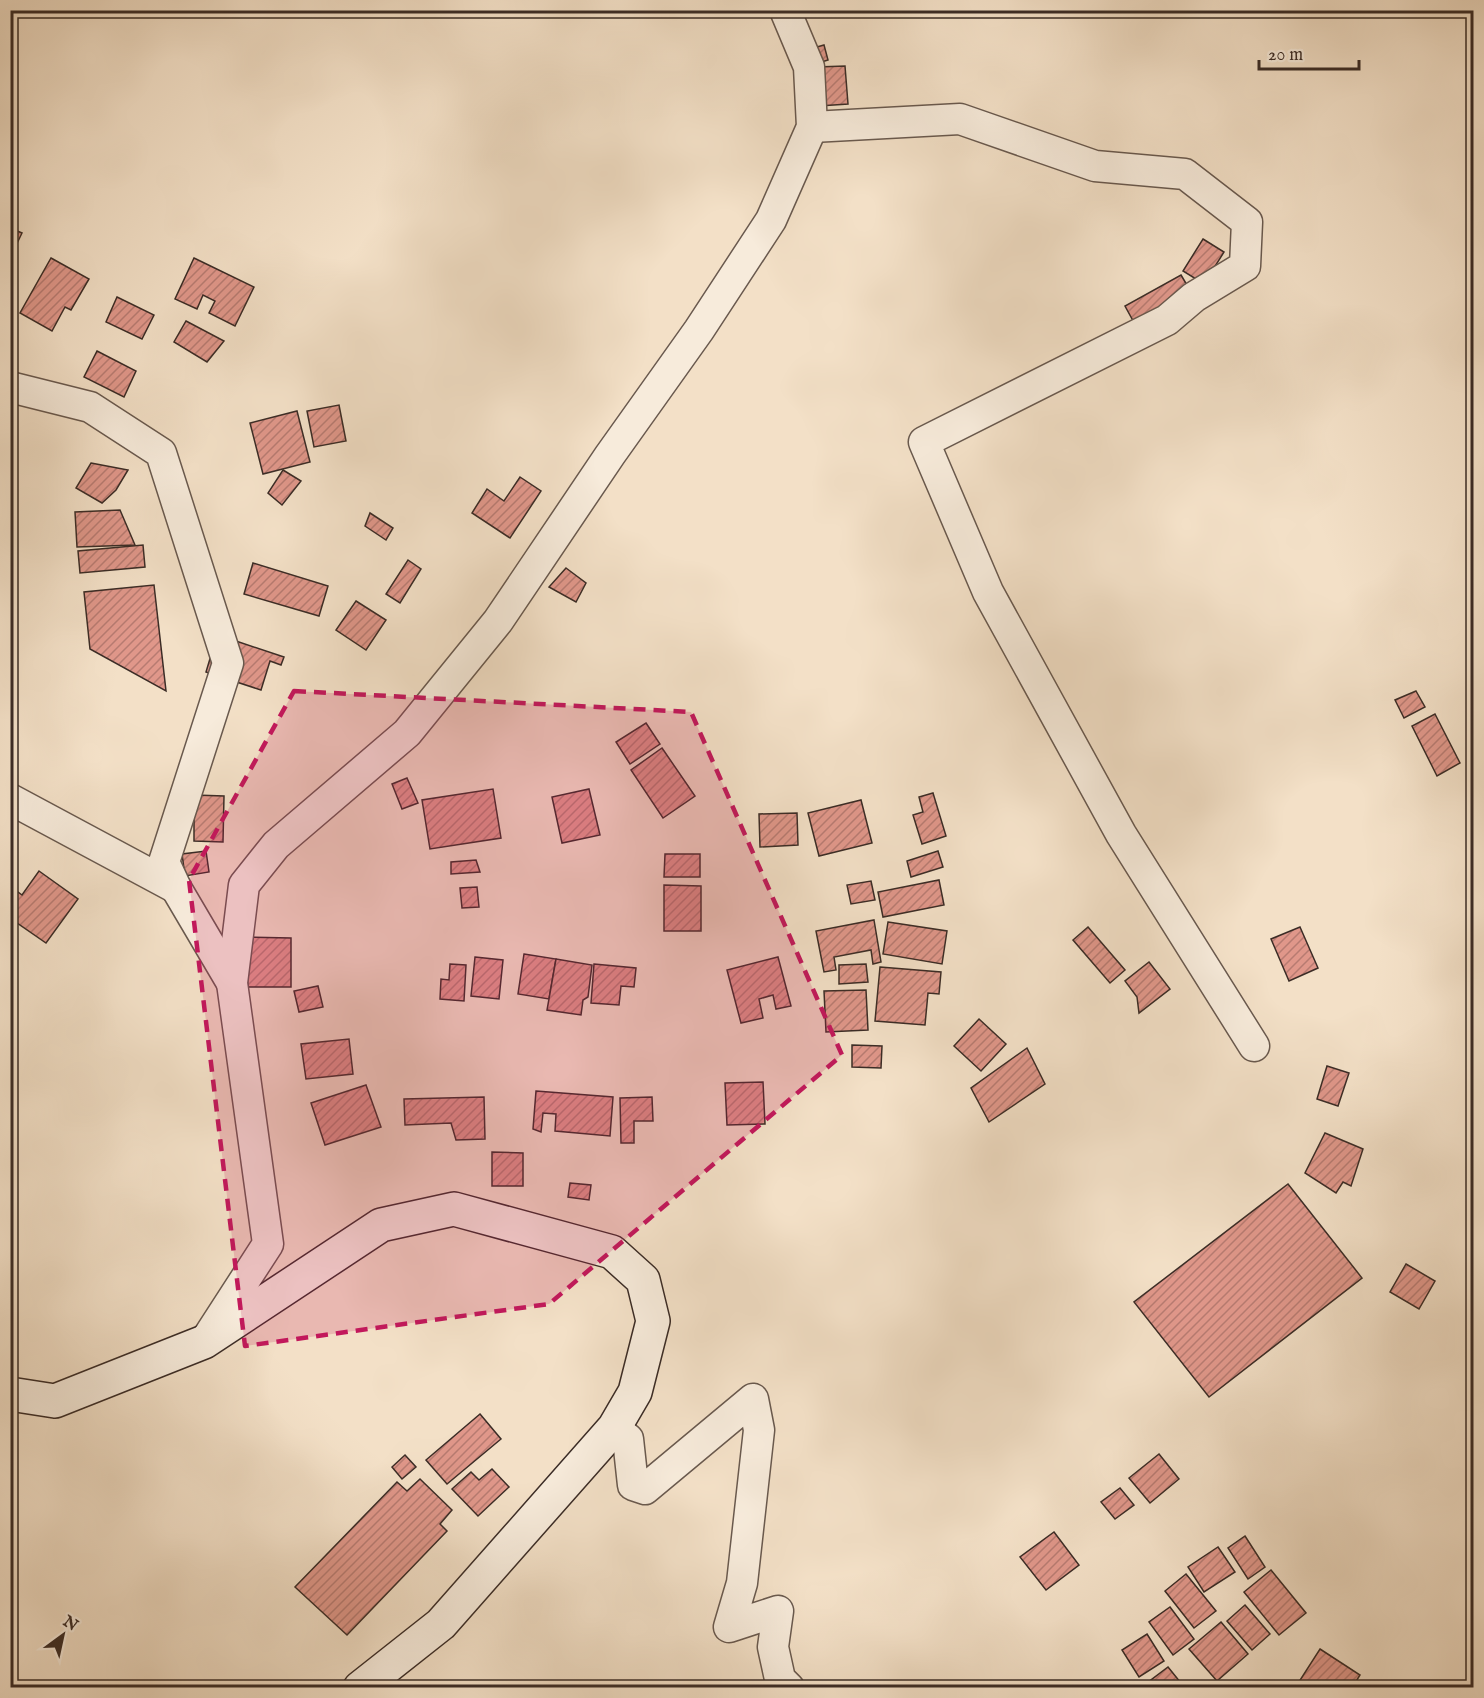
<svg xmlns="http://www.w3.org/2000/svg" width="1484" height="1698" viewBox="0 0 1484 1698" font-family="'IM FELL English',serif">
  <style>
    .building { fill: url(#building-hatch); stroke: #3b2c26; stroke-width: 1.5 }
    .lines { fill: none; stroke-linecap: round; stroke-linejoin: round }
    .street-casing { stroke: #69594e; stroke-width: 33 }
    .secondary-casing { stroke: #3b2c26; stroke-width: 36 }
    .street { stroke: #f7ebdb; stroke-width: 30 }
    .secondary { stroke: #f7ebdb; stroke-width: 33 }
    .marked { fill: #c2185b; fill-opacity: 0.2; stroke: #c2185b; stroke-width: 4.5; stroke-dasharray: 12 8; stroke-linejoin: round }
  </style>
  <defs>
    <pattern id="building-hatch" width="6" height="6" patternUnits="userSpaceOnUse" patternTransform="scale(1.5)"><rect width="6" height="6" fill="#e0978a"/><path d="M-1 1l2-2M0 6l6-6M5 7l2-2" fill="none" stroke="#b77b71"/></pattern>
  </defs>
  <rect width="100%" height="100%" fill="#f3e0c7"/>
  <filter id="stains"><feTurbulence type="fractalNoise" baseFrequency=".00333" numOctaves="4"/><feColorMatrix values="0 0 0 0 .2 0 0 0 0 .09 0 0 0 0 .02 0 0 0 .5 -.17"/></filter>
  <radialGradient id="worn" r=".72"><stop offset=".6" stop-color="#630" stop-opacity="0"/><stop offset="1" stop-color="#630" stop-opacity=".3"/></radialGradient>
  <g class="building">
    <path d="M 824,45 L 828,60 L 815,64 L 810,49 Z"/>
    <path d="M 845,66 L 848,104 L 819,106 L 817,67 Z"/>
    <path d="M 10,228 L 22,233 L 10,258 Z"/>
    <path d="M 1203,239 L 1224,252 L 1204,284 L 1183,271 Z"/>
    <path d="M 51,258 L 89,279 L 71,310 L 65,307 L 52,331 L 20,313 Z"/>
    <path d="M 194,258 L 254,287 L 235,326 L 209,313 L 215,301 L 203,295 L 197,309 L 175,299 Z"/>
    <path d="M 1181,275 L 1194,297 L 1137,328 L 1125,306 Z"/>
    <path d="M 117,297 L 154,315 L 142,339 L 106,322 Z"/>
    <path d="M 186,321 L 224,341 L 207,362 L 174,342 Z"/>
    <path d="M 97,351 L 136,371 L 124,397 L 84,377 Z"/>
    <path d="M 339,405 L 346,441 L 314,447 L 307,411 Z"/>
    <path d="M 297,411 L 310,462 L 263,474 L 250,423 Z"/>
    <path d="M 91,463 L 128,470 L 116,490 L 102,503 L 76,488 Z"/>
    <path d="M 283,470 L 301,481 L 282,505 L 268,493 Z"/>
    <path d="M 520,477 L 541,491 L 510,538 L 472,513 L 487,489 L 504,501 Z"/>
    <path d="M 120,510 L 135,545 L 77,547 L 75,512 Z"/>
    <path d="M 370,513 L 393,528 L 386,540 L 365,526 Z"/>
    <path d="M 143,545 L 145,567 L 80,573 L 78,551 Z"/>
    <path d="M 408,560 L 421,569 L 400,603 L 386,594 Z"/>
    <path d="M 253,563 L 328,586 L 319,616 L 244,594 Z"/>
    <path d="M 566,568 L 586,583 L 576,602 L 549,587 Z"/>
    <path d="M 154,585 L 166,691 L 90,649 L 84,592 Z"/>
    <path d="M 356,601 L 386,620 L 366,650 L 336,630 Z"/>
    <path d="M 230,639 L 284,657 L 281,665 L 270,661 L 261,690 L 206,672 L 215,642 Z"/>
    <path d="M 1416,691 L 1425,707 L 1404,718 L 1395,700 Z"/>
    <path d="M 1435,714 L 1460,763 L 1437,776 L 1412,726 Z"/>
    <path d="M 646,723 L 660,744 L 630,764 L 616,742 Z"/>
    <path d="M 662,748 L 695,796 L 663,818 L 631,770 Z"/>
    <path d="M 407,778 L 418,803 L 402,809 L 392,784 Z"/>
    <path d="M 493,789 L 501,838 L 430,849 L 422,800 Z"/>
    <path d="M 589,789 L 600,835 L 562,843 L 552,797 Z"/>
    <path d="M 933,793 L 946,836 L 922,844 L 913,815 L 923,812 L 919,797 Z"/>
    <path d="M 194,795 L 224,796 L 223,842 L 194,841 Z"/>
    <path d="M 861,800 L 872,843 L 819,856 L 808,813 Z"/>
    <path d="M 797,813 L 798,845 L 760,847 L 759,814 Z"/>
    <path d="M 206,851 L 209,872 L 185,876 L 182,854 Z"/>
    <path d="M 938,851 L 943,867 L 911,877 L 907,861 Z"/>
    <path d="M 665,854 L 700,854 L 700,877 L 664,877 Z"/>
    <path d="M 476,860 L 480,872 L 451,874 L 451,862 Z"/>
    <path d="M 39,871 L 78,899 L 46,943 L 10,918 L 10,886 L 22,895 Z"/>
    <path d="M 939,880 L 944,905 L 883,917 L 878,892 Z"/>
    <path d="M 871,881 L 875,900 L 851,904 L 847,885 Z"/>
    <path d="M 664,885 L 701,886 L 701,931 L 664,931 Z"/>
    <path d="M 477,887 L 479,907 L 462,908 L 460,888 Z"/>
    <path d="M 874,920 L 881,962 L 873,964 L 871,950 L 834,957 L 836,970 L 824,972 L 816,931 Z"/>
    <path d="M 888,922 L 947,931 L 942,964 L 883,954 Z"/>
    <path d="M 1088,927 L 1125,970 L 1110,983 L 1073,940 Z"/>
    <path d="M 1300,927 L 1318,968 L 1289,981 L 1271,939 Z"/>
    <path d="M 243,937 L 291,938 L 291,987 L 243,987 Z"/>
    <path d="M 524,954 L 556,959 L 549,999 L 518,994 Z"/>
    <path d="M 475,957 L 503,960 L 499,999 L 471,996 Z"/>
    <path d="M 778,957 L 791,1006 L 776,1009 L 773,995 L 759,999 L 763,1018 L 741,1023 L 727,970 Z"/>
    <path d="M 556,959 L 592,965 L 588,997 L 583,1000 L 581,1015 L 547,1010 Z"/>
    <path d="M 1149,962 L 1170,989 L 1139,1013 L 1137,997 L 1125,981 Z"/>
    <path d="M 450,964 L 466,965 L 464,1001 L 440,999 L 441,979 L 449,980 Z"/>
    <path d="M 594,964 L 636,968 L 634,987 L 621,986 L 619,1005 L 591,1003 Z"/>
    <path d="M 866,964 L 868,982 L 839,984 L 839,965 Z"/>
    <path d="M 880,967 L 941,972 L 939,994 L 928,993 L 925,1025 L 875,1021 Z"/>
    <path d="M 318,986 L 323,1007 L 299,1012 L 294,991 Z"/>
    <path d="M 866,990 L 868,1030 L 826,1032 L 824,991 Z"/>
    <path d="M 979,1019 L 1006,1044 L 981,1071 L 954,1046 Z"/>
    <path d="M 349,1039 L 353,1074 L 306,1079 L 301,1044 Z"/>
    <path d="M 852,1045 L 882,1046 L 881,1068 L 852,1067 Z"/>
    <path d="M 1027,1048 L 1045,1084 L 989,1122 L 971,1088 Z"/>
    <path d="M 1327,1066 L 1349,1073 L 1338,1106 L 1317,1099 Z"/>
    <path d="M 763,1082 L 765,1124 L 727,1125 L 725,1083 Z"/>
    <path d="M 366,1085 L 381,1127 L 325,1145 L 311,1103 Z"/>
    <path d="M 536,1091 L 613,1097 L 610,1136 L 555,1131 L 556,1114 L 543,1113 L 541,1132 L 533,1129 Z"/>
    <path d="M 484,1097 L 485,1139 L 456,1140 L 451,1123 L 405,1125 L 404,1099 Z"/>
    <path d="M 652,1097 L 653,1121 L 634,1121 L 634,1143 L 621,1143 L 620,1098 Z"/>
    <path d="M 1325,1133 L 1363,1149 L 1351,1186 L 1343,1182 L 1336,1193 L 1305,1173 Z"/>
    <path d="M 492,1152 L 523,1153 L 523,1186 L 492,1186 Z"/>
    <path d="M 570,1183 L 591,1185 L 589,1200 L 568,1197 Z"/>
    <path d="M 1288,1184 L 1362,1278 L 1209,1397 L 1134,1302 Z"/>
    <path d="M 1406,1264 L 1435,1281 L 1419,1309 L 1390,1292 Z"/>
    <path d="M 480,1414 L 501,1439 L 447,1484 L 426,1460 Z"/>
    <path d="M 1159,1454 L 1179,1479 L 1150,1503 L 1129,1478 Z"/>
    <path d="M 405,1455 L 416,1467 L 402,1479 L 392,1467 Z"/>
    <path d="M 492,1469 L 509,1487 L 478,1516 L 452,1489 L 471,1472 L 479,1480 Z"/>
    <path d="M 420,1479 L 452,1510 L 440,1524 L 447,1531 L 347,1635 L 295,1587 L 397,1482 L 407,1491 Z"/>
    <path d="M 1120,1488 L 1134,1505 L 1115,1519 L 1101,1502 Z"/>
    <path d="M 1054,1532 L 1079,1565 L 1046,1590 L 1020,1557 Z"/>
    <path d="M 1245,1536 L 1265,1567 L 1248,1579 L 1228,1548 Z"/>
    <path d="M 1218,1547 L 1235,1572 L 1204,1592 L 1188,1567 Z"/>
    <path d="M 1271,1570 L 1306,1613 L 1279,1635 L 1244,1592 Z"/>
    <path d="M 1186,1574 L 1216,1611 L 1194,1628 L 1165,1591 Z"/>
    <path d="M 1245,1605 L 1270,1634 L 1252,1650 L 1227,1621 Z"/>
    <path d="M 1170,1607 L 1194,1639 L 1173,1655 L 1149,1622 Z"/>
    <path d="M 1221,1622 L 1248,1654 L 1217,1681 L 1189,1649 Z"/>
    <path d="M 1147,1634 L 1164,1661 L 1139,1677 L 1122,1650 Z"/>
    <path d="M 1320,1649 L 1360,1675 L 1352,1688 L 1295,1688 Z"/>
    <path d="M 1168,1667 L 1185,1688 L 1151,1688 L 1147,1683 Z"/>
  </g>
  <g class="lines">
    <defs>
      <g id="street">
        <path d="M 812,127 L 960,119 L 1095,166 L 1185,174 L 1247,222 L 1245,266 L 1194,297 L 1167,320 L 924,442 L 988,592 L 1121,834 L 1254,1046"/>
        <path d="M 10,387 L 90,407 L 161,453 L 228,663 L 164,862 L 176,888 L 232,983"/>
        <path d="M 10,799 L 176,888"/>
        <path d="M 206,1340 L 268,1244 L 232,983 L 244,885 L 276,845 L 407,733 L 498,621 L 610,455 L 699,330 L 771,220 L 812,127 L 809,67 L 785,10"/>
        <path d="M 614,1428 L 628,1439 L 633,1485 L 645,1489 L 753,1399 L 759,1430 L 742,1583 L 729,1627 L 778,1611 L 773,1647 L 780,1679 L 789,1688"/>
      </g>
      <path id="secondary" d="M 10,1394 L 55,1401 L 204,1342 L 381,1225 L 454,1209 L 612,1252 L 643,1280 L 653,1321 L 635,1392 L 614,1428 L 441,1624 L 360,1688"/>
    </defs>
    <use href="#street" class="street-casing"/>
    <use href="#secondary" class="secondary-casing"/>
    <use href="#street" class="street"/>
    <use href="#secondary" class="secondary"/>
  </g>
  <path class="marked" d="M 294,691 L 691,712 L 842,1055 L 549,1304 L 245,1346 L 189,880 Z"/>
  <rect width="1484" height="1698" fill="none" stroke="#f3e0c7" stroke-width="36"/>
  <rect x="12" y="12" width="1460" height="1674" fill="none" stroke="#3b2c26" stroke-width="3"/>
  <rect x="18" y="18" width="1448" height="1662" fill="none" stroke="#3b2c26" stroke-width="1.5"/>
  <g transform="translate(63 1635) rotate(33)" stroke="#f7ebdb" stroke-width="4.5" paint-order="stroke">
  <path d="M0-4.5L10 22L0 15L-10 22Z" fill="#3b2c26"/>
  <text y="-9" font-size="16" font-weight="bold" text-anchor="middle" fill="#3b2c26">N</text>
  </g>
  <path d="M1259 60v9h100v-9" fill="none" stroke="#3b2c26" stroke-width="3"/>
  <text x="1268" y="60" font-size="18" fill="#3b2c26" stroke="#f7ebdb" stroke-width="4.5" paint-order="stroke">20 m</text>
  <rect width="100%" height="100%" filter="url(#stains)"/>
  <rect width="100%" height="100%" fill="url(#worn)"/>
</svg>
